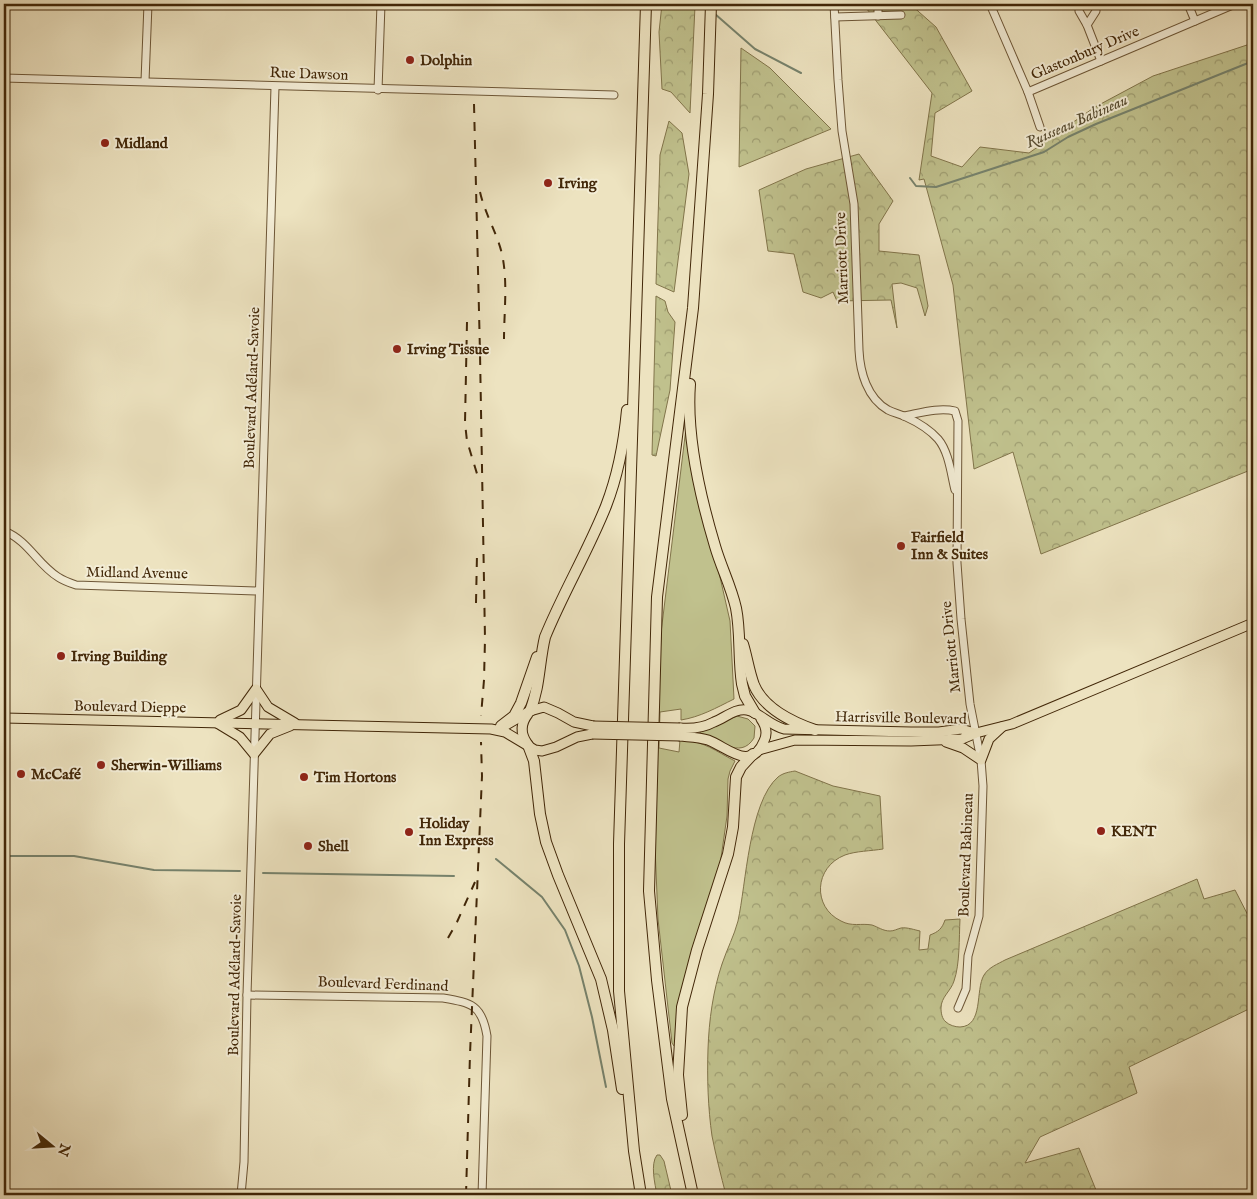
<svg xmlns="http://www.w3.org/2000/svg" width="1257" height="1199" viewBox="0 0 1257 1199" font-family="'IM FELL English',serif">
  <style>
    .green { fill: #c0c18d; stroke: #81744a }
    .forest { fill: url(#forest-crowns); stroke: #81744a }
    .lines { fill: none; stroke-linecap: round; stroke-linejoin: round }
    .stream { stroke: #76826c; stroke-width: 2 }
    .minor-casing { stroke: #6d5636; stroke-width: 9 }
    .major-casing { stroke: #422708; stroke-width: 11 }
    .highway-casing { stroke: #422708; stroke-width: 12 }
    .minor { stroke: #f3edd6; stroke-width: 7 }
    .major { stroke: #ede3c0; stroke-width: 9 }
    .highway { stroke: #ede3c0; stroke-width: 10 }
    .rail { stroke: #422708; stroke-width: 2; stroke-dasharray: 9 9; stroke-linecap: butt }
    .major-bridge-casing { stroke: #422708; stroke-width: 11; stroke-linecap: butt }
    .major-bridge { stroke: #ede3c0; stroke-width: 9 }
    .poi-dot { fill: #8f2418; stroke: #f3edd6; stroke-width: 2 }
    .labels { text-anchor: middle; dominant-baseline: central; stroke-width: 4; stroke-linejoin: round; paint-order: stroke }
    .street-label { font-size: 15px; fill: #422708; stroke: #f3edd6 }
    .poi-label { font-size: 15px; font-weight: bold; fill: #422708; stroke: #f3edd6; text-anchor: start }
    .water-label { font-size: 16px; font-style: italic; fill: #584d32; stroke: #f3edd6 }
  </style>
  <defs>
    <pattern id="forest-crowns" width="20" height="18" patternUnits="userSpaceOnUse" patternTransform="scale(1.25)"><rect width="20" height="18" fill="#c0c18d"/><path d="M2 6a3 3 0 1 1 6 0M12 15a3 3 0 1 1 6 0" fill="none" stroke="#9e9d71"/></pattern>
  </defs>
  <rect width="100%" height="100%" fill="#ede3c0"/>
  <filter id="stains"><feTurbulence type="fractalNoise" baseFrequency=".004" numOctaves="4"/><feColorMatrix values="0 0 0 0 .2 0 0 0 0 .09 0 0 0 0 .02 0 0 0 .5 -.17"/></filter>
  <radialGradient id="worn" r=".72"><stop offset=".6" stop-color="#630" stop-opacity="0"/><stop offset="1" stop-color="#630" stop-opacity=".3"/></radialGradient>
  <g class="green">
    <path d="M 686,428 L 730,621 L 734,699 C 716,708 700,717 681,720 L 681,709 L 660,712 L 659,748 L 679,752 L 680,740 C 705,741 715,751 735,761 L 730,771 L 728,779 L 727,816 L 720,865 L 675,1045 L 674,1046 L 672,1043 L 658,919 L 654,823 L 661,633 Z"/>
    <path d="M 737,716 L 748,719 L 755,726 L 754,738 C 740,761 717,738 700,733 L 700,731 Z"/>
  </g>
  <g class="forest">
    <path d="M 662,4 L 693,4 L 695,6 L 690,113 L 671,92 L 662,89 L 659,32 Z"/>
    <path d="M 863,4 L 910,4 L 936,27 L 972,91 L 935,113 L 931,156 L 962,167 L 980,147 L 1029,153 L 1095,107 L 1153,76 L 1253,43 L 1253,469 L 1041,554 L 1013,452 L 974,469 L 953,285 L 924,179 L 919,180 L 932,93 Z"/>
    <path d="M 741,48 L 770,68 L 831,129 L 739,167 Z"/>
    <path d="M 669,121 L 682,133 L 689,174 L 674,292 L 656,284 L 660,155 Z"/>
    <path d="M 859,154 L 893,201 L 879,224 L 879,251 L 919,255 L 928,306 L 925,316 L 917,288 L 901,283 L 892,284 L 897,328 L 891,300 L 837,301 L 833,292 L 821,298 L 803,292 L 794,254 L 768,251 L 759,190 L 806,169 Z"/>
    <path d="M 656,296 L 665,301 L 668,312 L 675,322 L 670,390 L 656,456 L 652,455 Z"/>
    <path d="M 795,771 L 833,786 L 880,796 L 883,849 C 871,851 856,851 845,855 C 814,867 812,907 841,921 C 852,927 861,923 872,925 C 878,927 883,931 890,931 C 894,931 897,929 901,928 C 907,927 915,930 920,931 L 919,950 L 928,949 L 930,935 C 938,932 942,929 945,920 L 960,919 C 959,938 960,964 954,981 C 951,991 941,997 941,1008 C 941,1013 942,1019 946,1022 C 949,1025 955,1027 960,1027 C 984,1026 975,990 984,975 C 989,967 998,964 1005,960 L 1197,879 L 1204,899 L 1235,890 L 1253,925 L 1253,1007 L 1129,1067 L 1137,1093 L 1040,1137 L 1025,1163 L 1079,1148 L 1098,1195 L 726,1195 C 721,1176 716,1156 712,1136 C 708,1108 707,1078 708,1049 C 709,1020 713,991 722,964 C 727,949 734,936 738,921 C 746,885 749,802 778,777 C 783,773 789,772 795,771 Z"/>
    <path d="M 657,1155 L 660,1155 L 664,1161 L 672,1195 L 657,1195 C 655,1184 650,1164 657,1155 Z"/>
  </g>
  <g class="lines">
    <g class="stream">
      <path d="M 701,4 L 707,8"/>
      <path d="M 715,14 L 755,49 L 801,73"/>
      <path d="M 910,178 L 916,186 L 936,187 L 1044,152 L 1068,137 L 1096,124 L 1253,61"/>
      <path d="M 4,856 L 74,856 L 154,870 L 240,871"/>
      <path d="M 496,859 L 542,897 L 565,930 L 579,966 L 592,1017 L 606,1087"/>
      <path d="M 263,873 L 454,876"/>
    </g>
    <defs>
      <g id="minor">
        <path d="M 834,4 L 838,80 L 842,131 L 854,204 L 859,350 C 860,372 867,398 888,410 C 894,413 900,414 906,417 C 917,422 930,430 938,439 C 949,452 951,474 955,490"/>
        <path d="M 878,4 L 878,16"/>
        <path d="M 990,4 L 1028,92 L 1040,127"/>
        <path d="M 1079,4 L 1079,11 L 1087,25 L 1101,61"/>
        <path d="M 1188,4 L 1195,21"/>
        <path d="M 835,17 L 901,15"/>
        <path d="M 1087,25 L 1096,11 L 1096,4"/>
        <path d="M 4,78 L 614,95"/>
        <path d="M 145,81 L 148,4"/>
        <path d="M 378,90 L 381,4"/>
        <path d="M 1028,92 L 1235,4"/>
        <path d="M 904,416 C 920,413 939,407 955,411 L 958,421 L 957,563 L 961,619 L 970,704 L 981,760 L 983,786 L 979,916 L 968,956 L 966,989 L 958,1008"/>
        <path d="M 4,531 C 29,541 37,564 58,577 C 64,581 70,583 76,585 L 259,591"/>
        <path d="M 247,995 L 443,998 C 472,1003 482,1005 487,1036 L 482,1195"/>
        <path d="M 241,1195 L 244,1162 L 247,995 L 275,87"/>
      </g>
      <g id="major">
        <path d="M 4,718 L 491,729 L 505,732 L 535,750 L 542,751 L 556,747 L 577,737 L 592,734"/>
        <path d="M 220,720 L 241,710 L 256,689 L 268,707 L 295,723"/>
        <path d="M 217,723 L 240,737 L 254,754 L 270,734 L 290,726"/>
        <path d="M 506,725 L 530,711 L 544,707 L 558,713 L 574,722 L 593,726"/>
        <path d="M 680,728 C 692,729 703,728 714,722 C 725,718 735,708 747,710 C 759,712 769,725 784,729 L 911,732 L 939,732 L 961,729 L 975,733"/>
        <path d="M 680,736 C 689,737 699,737 708,740 C 727,747 751,773 764,741 C 768,733 766,726 761,719"/>
        <path d="M 946,742 L 963,748 L 981,760 L 989,739 L 1002,727"/>
        <path d="M 527,743 C 520,733 521,723 528,714"/>
        <path d="M 759,750 L 795,740 L 911,741 L 962,739 L 976,733 L 1012,724 L 1253,623"/>
      </g>
      <g id="highway">
        <path d="M 690,384 C 686,436 700,496 715,546 C 721,567 731,586 736,608 C 741,633 738,659 742,684 L 745,696 L 755,713"/>
        <path d="M 743,644 C 747,657 749,672 754,685 C 764,709 792,722 815,730"/>
        <path d="M 530,711 C 540,687 539,662 545,637 C 563,593 588,551 606,506 C 618,475 624,443 627,410"/>
        <path d="M 501,726 L 514,716 L 521,703 L 537,657"/>
        <path d="M 528,745 L 534,761 L 540,814 L 546,842 L 558,875 L 601,979 L 613,1030 L 622,1089"/>
        <path d="M 682,1115 L 678,1075 L 682,1007 L 697,950 L 728,854 L 733,827 L 736,777 L 741,767 L 753,754"/>
        <path d="M 641,1195 L 634,1151 L 619,991 L 619,844 L 646,4"/>
        <path d="M 693,1195 L 672,1099 L 657,980 L 649,891 L 657,597 L 693,308 L 708,94 L 711,4"/>
      </g>
    </defs>
    <use href="#minor" class="minor-casing"/>
    <use href="#major" class="major-casing"/>
    <use href="#highway" class="highway-casing"/>
    <use href="#minor" class="minor"/>
    <use href="#major" class="major"/>
    <use href="#highway" class="highway"/>
    <g class="rail">
      <path d="M 474,104 L 480,353 L 485,639 L 484,680 L 481,716"/>
      <path d="M 480,192 C 485,214 497,233 502,254 C 508,282 504,312 504,339"/>
      <path d="M 467,322 L 465,423 L 467,441 L 478,477"/>
      <path d="M 476,603 L 477,554"/>
      <path d="M 448,938 L 457,922 L 475,882"/>
      <path d="M 466,1195 L 470,1054 L 482,776 L 481,742"/>
    </g>
    <defs>
      <g id="major-bridge">
        <path d="M 593,726 L 680,728"/>
        <path d="M 592,734 L 680,736"/>
      </g>
    </defs>
    <use href="#major-bridge" class="major-bridge-casing"/>
    <use href="#major-bridge" class="major-bridge"/>
  </g>
  <g class="poi-dot">
    <circle cx="410" cy="60" r="5"/>
    <circle cx="105" cy="143" r="5"/>
    <circle cx="548" cy="183" r="5"/>
    <circle cx="397" cy="349" r="5"/>
    <circle cx="901" cy="546" r="5"/>
    <circle cx="61" cy="656" r="5"/>
    <circle cx="101" cy="765" r="5"/>
    <circle cx="21" cy="774" r="5"/>
    <circle cx="304" cy="777" r="5"/>
    <circle cx="1101" cy="831" r="5"/>
    <circle cx="409" cy="832" r="5"/>
    <circle cx="308" cy="846" r="5"/>
  </g>
  <g class="labels">
    <g class="street-label">
      <text transform="translate(1085 53) rotate(-23)">Glastonbury Drive</text>
      <text transform="translate(309 74) rotate(2)">Rue Dawson</text>
      <text transform="translate(842 258) rotate(-92)">Marriott Drive</text>
      <text transform="translate(252 388) rotate(-88)">Boulevard Adélard-Savoie</text>
      <text transform="translate(137 573) rotate(1)">Midland Avenue</text>
      <text transform="translate(951 647) rotate(-96)">Marriott Drive</text>
      <text transform="translate(130 707) rotate(1)">Boulevard Dieppe</text>
      <text transform="translate(901 718) rotate(1)">Harrisville Boulevard</text>
      <text transform="translate(966 855) rotate(-88)">Boulevard Babineau</text>
      <text transform="translate(235 975) rotate(-89)">Boulevard Adélard-Savoie</text>
      <text transform="translate(383 984) rotate(2)">Boulevard Ferdinand</text>
    </g>
    <g class="poi-label">
      <text x="420" y="60">Dolphin</text>
      <text x="115" y="143">Midland</text>
      <text x="558" y="183">Irving</text>
      <text x="407" y="349">Irving Tissue</text>
      <text x="911" y="537">Fairfield<tspan x="911" dy="17">Inn &amp; Suites</tspan></text>
      <text x="71" y="656">Irving Building</text>
      <text x="111" y="765">Sherwin-Williams</text>
      <text x="31" y="774">McCafé</text>
      <text x="314" y="777">Tim Hortons</text>
      <text x="419" y="823">Holiday<tspan x="419" dy="17">Inn Express</tspan></text>
      <text x="1111" y="831">KENT</text>
      <text x="318" y="846">Shell</text>
    </g>
    <g class="water-label">
      <text transform="translate(1077 122) rotate(-24)">Ruisseau Babineau</text>
    </g>
  </g>
  <rect width="1257" height="1199" fill="none" stroke="#ede3c0" stroke-width="20"/>
  <rect x="5" y="5" width="1247" height="1189" fill="none" stroke="#422708" stroke-width="2.5"/>
  <rect x="10" y="10" width="1237" height="1179" fill="none" stroke="#422708"/>
  <g transform="translate(52 1146) rotate(108)" stroke="#f3edd6" stroke-width="4" paint-order="stroke">
  <path d="M0-4L9 19L0 12L-9 19Z" fill="#422708"/>
  <text y="-8" font-size="14" font-weight="bold" text-anchor="middle" fill="#422708">N</text>
  </g>
  <rect width="100%" height="100%" filter="url(#stains)"/>
  <rect width="100%" height="100%" fill="url(#worn)"/>
</svg>
